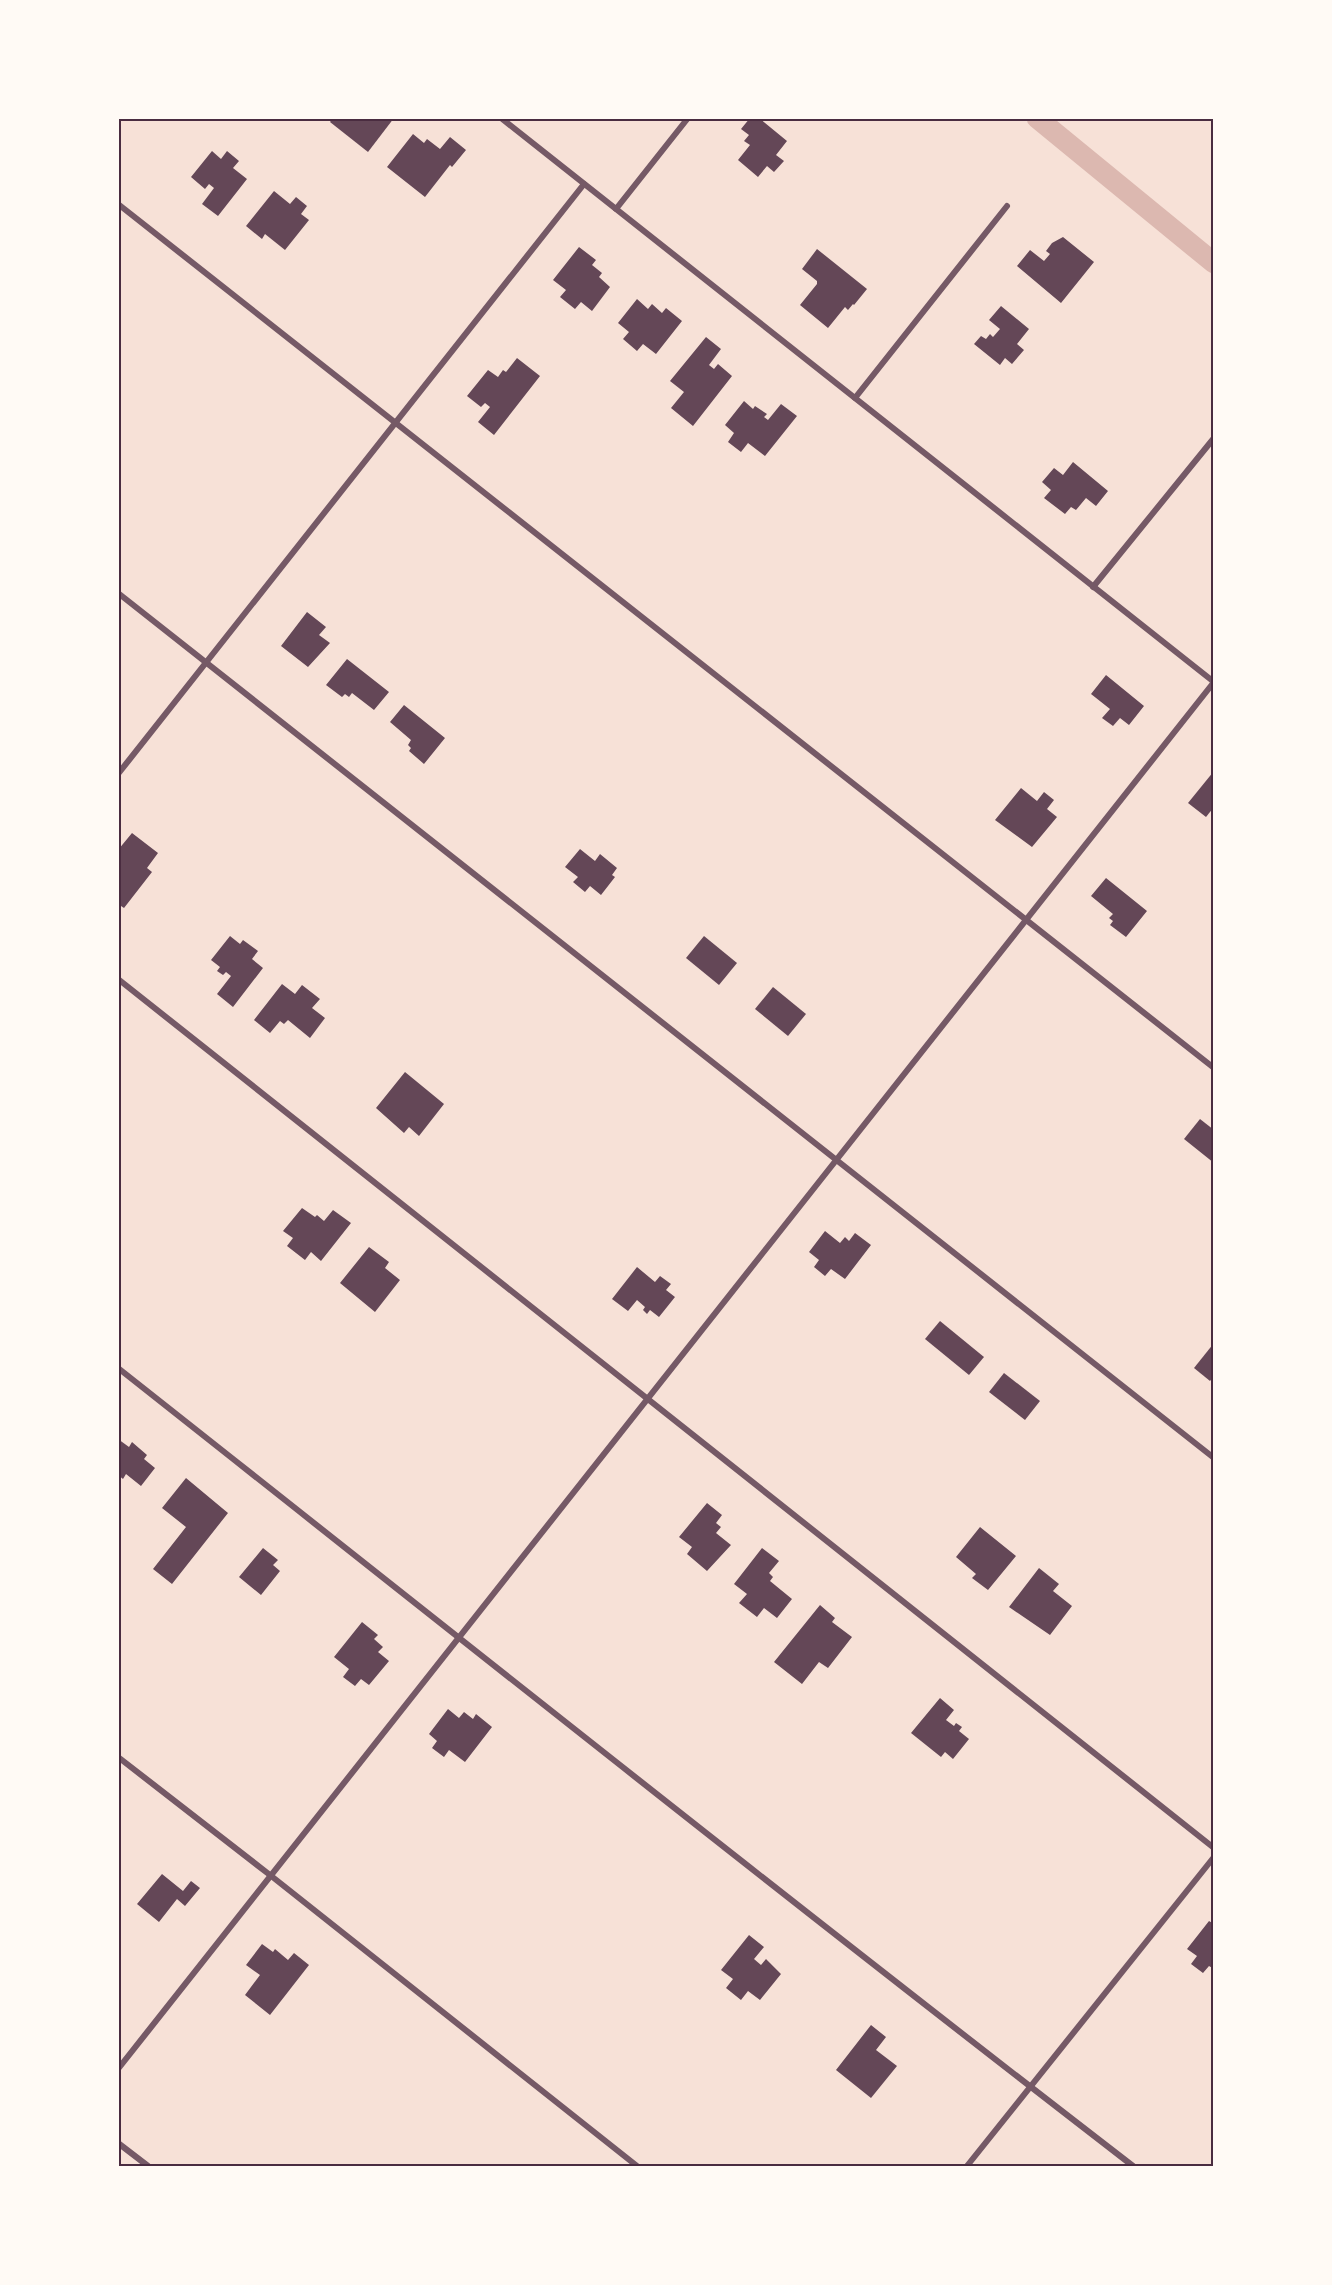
<svg xmlns="http://www.w3.org/2000/svg" width="1332" height="2285" viewBox="0 0 1332 2285" font-family="Rubik,sans-serif">
  <style>
    .lines { fill: none; stroke-linecap: round; stroke-linejoin: round }
    .canal { stroke: #dcb8b0; stroke-width: 21 }
    .building { fill: #644757 }
    .minor { stroke: #755966; stroke-width: 6 }
    .neatline { fill: none; stroke: #4a2c40; stroke-width: 2 }
  </style>
  <rect width="100%" height="100%" fill="#f7e1d7"/>
  <g class="lines">
    <path class="canal" d="M 1037,118 L 1214,263"/>
  </g>
  <g class="building">
    <path d="M 333,118 L 394,118 L 368,152 L 330,122 Z"/>
    <path d="M 750,118 L 759,118 L 787,141 L 776,155 L 784,161 L 774,172 L 767,166 L 758,177 L 738,160 L 750,145 L 744,141 L 749,135 L 741,129 Z"/>
    <path d="M 413,134 L 424,143 L 427,139 L 440,149 L 450,137 L 466,150 L 452,167 L 450,165 L 425,197 L 387,167 Z"/>
    <path d="M 212,151 L 221,159 L 227,151 L 239,161 L 233,168 L 247,179 L 218,216 L 202,204 L 214,188 L 209,184 L 205,189 L 191,177 Z"/>
    <path d="M 274,191 L 290,204 L 296,197 L 307,206 L 301,214 L 309,220 L 285,250 L 265,234 L 262,239 L 246,226 Z"/>
    <path d="M 1063,237 L 1094,262 L 1061,303 L 1017,266 L 1030,250 L 1044,261 L 1050,254 L 1046,251 L 1052,243 Z"/>
    <path d="M 579,247 L 596,260 L 592,265 L 602,273 L 599,277 L 610,287 L 592,311 L 581,302 L 575,309 L 560,297 L 566,290 L 553,280 Z"/>
    <path d="M 817,249 L 867,289 L 854,305 L 853,304 L 848,310 L 845,307 L 828,328 L 800,305 L 817,284 L 817,281 L 802,269 Z"/>
    <path d="M 637,299 L 648,309 L 652,304 L 662,313 L 666,308 L 682,321 L 656,354 L 643,344 L 637,351 L 623,339 L 629,332 L 618,323 Z"/>
    <path d="M 1001,306 L 1029,329 L 1017,344 L 1024,350 L 1012,364 L 1005,358 L 1000,365 L 974,344 L 981,336 L 986,339 L 990,334 L 993,337 L 1000,329 L 989,320 Z"/>
    <path d="M 706,337 L 721,349 L 709,365 L 714,369 L 718,364 L 732,376 L 693,426 L 671,408 L 684,392 L 670,381 Z"/>
    <path d="M 517,358 L 540,376 L 494,435 L 478,422 L 490,407 L 485,403 L 481,407 L 467,396 L 488,370 L 498,377 L 503,370 L 506,372 Z"/>
    <path d="M 744,401 L 753,409 L 755,406 L 767,414 L 764,417 L 768,420 L 781,404 L 797,416 L 765,456 L 748,443 L 741,452 L 728,442 L 734,433 L 725,425 Z"/>
    <path d="M 1073,462 L 1108,491 L 1096,506 L 1086,498 L 1076,510 L 1071,507 L 1065,514 L 1044,498 L 1051,490 L 1042,482 L 1054,468 L 1063,475 Z"/>
    <path d="M 307,612 L 326,627 L 319,635 L 330,643 L 308,667 L 281,646 Z"/>
    <path d="M 347,659 L 389,692 L 374,710 L 352,693 L 349,697 L 345,694 L 342,697 L 326,685 Z"/>
    <path d="M 1106,675 L 1144,706 L 1129,725 L 1120,718 L 1113,726 L 1102,718 L 1110,709 L 1091,694 Z"/>
    <path d="M 404,705 L 445,738 L 424,764 L 409,751 L 411,748 L 408,745 L 411,740 L 390,722 Z"/>
    <path d="M 1214,771 L 1214,807 L 1206,817 L 1188,803 Z"/>
    <path d="M 1021,788 L 1037,801 L 1044,792 L 1054,800 L 1047,809 L 1057,817 L 1032,847 L 995,820 Z"/>
    <path d="M 132,833 L 158,853 L 147,868 L 152,872 L 124,908 L 118,904 L 118,850 Z"/>
    <path d="M 580,849 L 595,861 L 600,854 L 617,868 L 612,875 L 615,877 L 601,895 L 590,886 L 585,892 L 573,882 L 578,877 L 565,867 Z"/>
    <path d="M 1106,878 L 1147,911 L 1126,937 L 1110,925 L 1113,921 L 1109,918 L 1113,914 L 1091,896 Z"/>
    <path d="M 230,936 L 240,944 L 243,940 L 258,951 L 252,959 L 263,968 L 233,1007 L 217,994 L 231,976 L 226,972 L 223,975 L 217,971 L 220,967 L 211,960 Z"/>
    <path d="M 704,936 L 737,963 L 719,985 L 686,958 Z"/>
    <path d="M 282,984 L 295,994 L 302,985 L 320,999 L 312,1008 L 325,1018 L 310,1038 L 288,1020 L 284,1024 L 280,1021 L 270,1033 L 254,1020 Z"/>
    <path d="M 773,987 L 806,1014 L 788,1036 L 755,1009 Z"/>
    <path d="M 405,1072 L 444,1104 L 419,1136 L 409,1127 L 404,1133 L 376,1108 Z"/>
    <path d="M 1200,1119 L 1214,1130 L 1214,1163 L 1184,1139 Z"/>
    <path d="M 302,1208 L 315,1217 L 317,1215 L 324,1221 L 333,1210 L 351,1223 L 321,1261 L 311,1252 L 305,1260 L 287,1246 L 293,1238 L 283,1231 Z"/>
    <path d="M 825,1231 L 840,1243 L 845,1237 L 849,1241 L 855,1233 L 871,1245 L 845,1279 L 831,1269 L 825,1276 L 814,1267 L 819,1260 L 809,1252 Z"/>
    <path d="M 369,1247 L 389,1262 L 385,1268 L 400,1280 L 375,1312 L 340,1283 Z"/>
    <path d="M 637,1267 L 655,1282 L 660,1276 L 671,1284 L 666,1290 L 675,1297 L 659,1317 L 650,1310 L 647,1314 L 643,1310 L 645,1307 L 637,1300 L 628,1311 L 612,1299 Z"/>
    <path d="M 940,1321 L 984,1357 L 969,1375 L 925,1339 Z"/>
    <path d="M 1214,1343 L 1214,1376 L 1210,1381 L 1194,1368 Z"/>
    <path d="M 1004,1373 L 1040,1401 L 1025,1420 L 989,1392 Z"/>
    <path d="M 118,1439 L 129,1447 L 132,1442 L 147,1455 L 144,1459 L 155,1468 L 141,1486 L 126,1474 L 123,1479 L 118,1475 L 121,1470 L 118,1468 Z"/>
    <path d="M 186,1478 L 228,1513 L 172,1584 L 153,1569 L 186,1527 L 162,1508 Z"/>
    <path d="M 707,1503 L 722,1515 L 716,1523 L 721,1527 L 716,1533 L 731,1545 L 707,1571 L 687,1554 L 692,1547 L 679,1537 Z"/>
    <path d="M 980,1527 L 1016,1556 L 988,1590 L 972,1578 L 976,1574 L 956,1557 Z"/>
    <path d="M 263,1548 L 278,1560 L 273,1565 L 280,1571 L 261,1595 L 239,1577 Z"/>
    <path d="M 762,1548 L 779,1561 L 769,1573 L 773,1577 L 770,1581 L 792,1599 L 777,1618 L 764,1608 L 757,1617 L 739,1603 L 747,1594 L 734,1584 Z"/>
    <path d="M 1039,1568 L 1059,1584 L 1053,1591 L 1072,1606 L 1050,1635 L 1009,1607 Z"/>
    <path d="M 820,1605 L 835,1618 L 832,1622 L 852,1637 L 828,1668 L 819,1662 L 802,1684 L 774,1662 Z"/>
    <path d="M 362,1622 L 378,1635 L 374,1639 L 383,1647 L 378,1652 L 389,1661 L 369,1685 L 361,1679 L 355,1686 L 343,1677 L 349,1669 L 334,1657 Z"/>
    <path d="M 940,1698 L 954,1710 L 946,1720 L 954,1726 L 956,1723 L 962,1727 L 959,1731 L 969,1739 L 953,1759 L 945,1752 L 941,1757 L 911,1733 Z"/>
    <path d="M 448,1709 L 459,1718 L 464,1712 L 473,1719 L 476,1714 L 492,1727 L 465,1762 L 449,1750 L 444,1757 L 432,1748 L 437,1741 L 429,1734 Z"/>
    <path d="M 162,1874 L 183,1891 L 191,1881 L 200,1888 L 185,1906 L 177,1899 L 159,1922 L 137,1904 Z"/>
    <path d="M 1209,1921 L 1214,1924 L 1214,1969 L 1209,1966 L 1203,1973 L 1191,1964 L 1197,1956 L 1187,1949 Z"/>
    <path d="M 749,1935 L 764,1947 L 754,1959 L 761,1965 L 766,1959 L 781,1974 L 760,2000 L 748,1991 L 741,2000 L 726,1988 L 733,1979 L 721,1970 Z"/>
    <path d="M 262,1944 L 273,1952 L 275,1949 L 288,1960 L 294,1953 L 309,1965 L 270,2015 L 245,1995 L 260,1975 L 246,1965 Z"/>
    <path d="M 871,2025 L 886,2037 L 876,2050 L 897,2066 L 871,2098 L 836,2070 Z"/>
  </g>
  <g class="lines">
    <g class="minor">
      <path d="M 118,204 L 1214,1068"/>
      <path d="M 616,209 L 688,118"/>
      <path d="M 855,398 L 1007,206"/>
      <path d="M 1093,587 L 1214,438"/>
      <path d="M 118,593 L 1214,1458"/>
      <path d="M 118,774 L 584,184"/>
      <path d="M 118,979 L 1214,1848"/>
      <path d="M 118,1368 C 456,1635 792,1903 1133,2166"/>
      <path d="M 118,1757 L 270,1875 L 637,2166"/>
      <path d="M 118,2069 L 1214,682 L 501,118"/>
      <path d="M 118,2143 L 148,2166"/>
      <path d="M 967,2166 L 1214,1857"/>
    </g>
  </g>
  <rect width="1332" height="2285" fill="none" stroke="#fffaf5" stroke-width="240"/>
  <rect x="120" y="120" width="1092" height="2045" class="neatline"/>
</svg>
